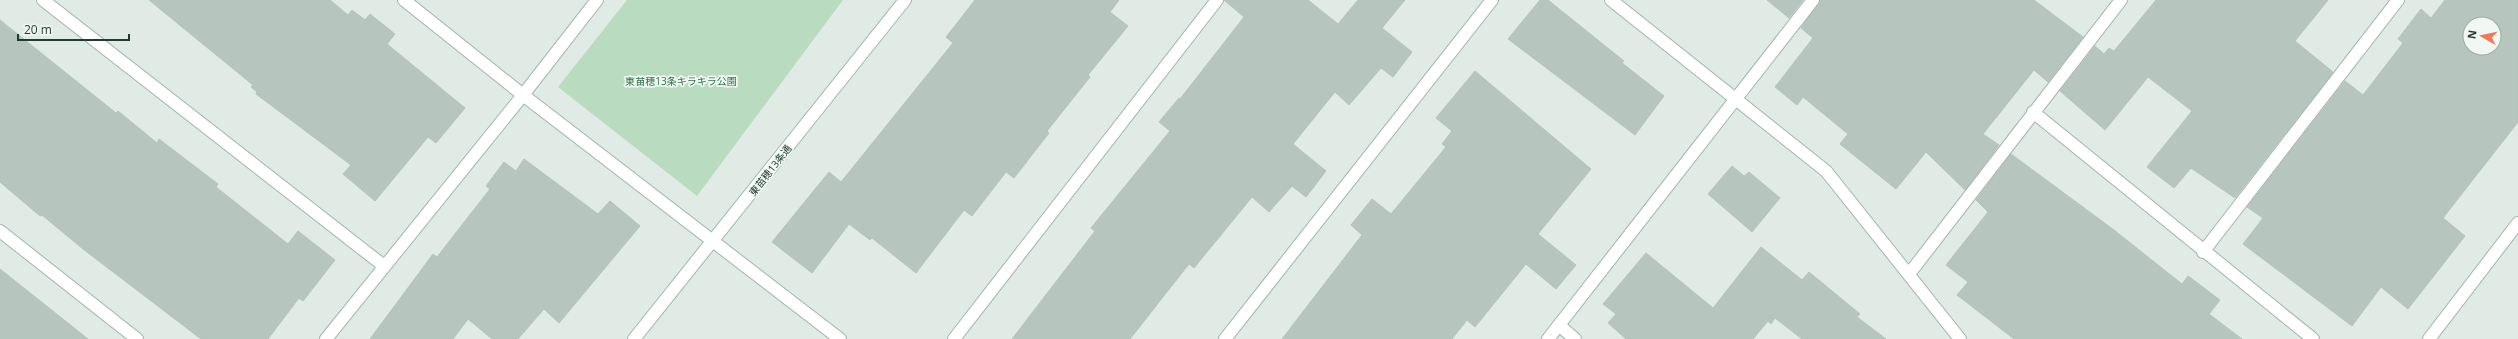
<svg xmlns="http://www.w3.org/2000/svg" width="2518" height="339" viewBox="0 0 2518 339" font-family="'Open Sans','Noto Sans JP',sans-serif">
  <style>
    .green { fill: #b9dcc1 }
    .building { fill: #b6c6bf; stroke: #b3c4bc; fill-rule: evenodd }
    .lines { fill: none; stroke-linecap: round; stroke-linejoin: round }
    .street-casing { stroke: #a3b3ad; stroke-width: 14 }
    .secondary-casing { stroke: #9fb6ad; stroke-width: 14 }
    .street { stroke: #fff; stroke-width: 12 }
    .secondary { stroke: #fff; stroke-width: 12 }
    .labels { text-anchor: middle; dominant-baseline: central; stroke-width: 3.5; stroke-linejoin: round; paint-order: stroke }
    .park-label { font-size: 10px; fill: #2c7144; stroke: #f1f8f4 }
    .street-label { font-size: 10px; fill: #213b33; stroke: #f1f8f4 }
  </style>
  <rect width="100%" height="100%" fill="#e0ebe6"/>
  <path class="green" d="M 627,0 L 843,0 L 697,196 L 558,87 Z"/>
  <g class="building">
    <path d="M 149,0 L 330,0 L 348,15 L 352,10 L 365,20 L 370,14 L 395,34 L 387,44 L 465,108 L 436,143 L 428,137 L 375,201 L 343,174 L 351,165 L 256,94 L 257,92 L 251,87 L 253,85 Z"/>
    <path d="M 975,0 L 1119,0 L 1110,12 L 1128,26 L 1088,75 L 1090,77 L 1047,131 L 1049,133 L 1014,178 L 1006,172 L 972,216 L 964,210 L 916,273 L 872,238 L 870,240 L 849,224 L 812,273 L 772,242 L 829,172 L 841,182 L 953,43 L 946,37 Z"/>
    <path d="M 1224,0 L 1308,0 L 1338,24 L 1358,0 L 1405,0 L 1382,28 L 1412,52 L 1393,77 L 1381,68 L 1349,105 L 1335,92 L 1293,144 L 1326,171 L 1306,197 L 1292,186 L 1269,212 L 1252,197 L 1194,268 L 1189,264 L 1130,339 L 1012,339 L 1095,231 L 1091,228 L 1170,131 L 1159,122 L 1179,98 L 1180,99 L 1244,17 Z"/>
    <path d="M 1540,0 L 1548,0 L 1624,61 L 1622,63 L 1664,96 L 1635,135 L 1508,39 Z"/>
    <path d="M 1767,0 L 1803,0 L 1789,18 Z"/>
    <path d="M 1820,0 L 2034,0 L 2083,37 L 2048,82 L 2034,70 L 1983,134 L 1999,145 L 1965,190 L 1926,152 L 1896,189 L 1840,144 L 1848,134 L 1803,97 L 1797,105 L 1775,87 L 1813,38 L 1801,28 Z"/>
    <path d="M 2156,0 L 2328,0 L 2295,41 L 2333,72 L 2235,198 L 2191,168 L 2174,188 L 2147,167 L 2192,111 L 2148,77 L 2105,130 L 2060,91 L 2095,46 L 2104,54 L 2109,48 L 2114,51 Z"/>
    <path d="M 2445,0 L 2518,0 L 2518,122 L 2443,218 L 2465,236 L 2408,309 L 2381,287 L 2352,326 L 2243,244 L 2263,218 L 2247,207 L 2345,81 L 2363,95 L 2403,43 L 2398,39 L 2421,9 L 2431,18 ZM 2470,24 L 2494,24 L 2494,48 L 2470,48 Z"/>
    <path d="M 0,20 L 116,113 L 118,111 L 157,143 L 159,139 L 218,184 L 216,187 L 288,244 L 298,231 L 335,260 L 303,301 L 299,298 L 268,339 L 201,339 L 83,249 L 42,215 L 40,216 L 0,182 Z"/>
    <path d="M 1475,71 L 1591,169 L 1538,234 L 1576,265 L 1556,289 L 1526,264 L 1475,327 L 1467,320 L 1452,339 L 1282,339 L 1362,235 L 1351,225 L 1372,199 L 1391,214 L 1446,147 L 1442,144 L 1452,131 L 1436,118 Z"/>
    <path d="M 2011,154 L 2114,230 L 2182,284 L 2188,276 L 2220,300 L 2209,314 L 2242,339 L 2014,339 L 1957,295 L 1968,282 L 1946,265 L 1988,212 L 1976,200 Z"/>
    <path d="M 524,159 L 598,214 L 610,201 L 640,226 L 559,323 L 544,309 L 518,339 L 492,339 L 468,319 L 453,339 L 370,339 L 433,254 L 437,257 L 490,189 L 486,186 L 504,162 L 516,171 Z"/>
    <path d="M 1732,166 L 1744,176 L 1749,172 L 1780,198 L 1752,232 L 1708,194 Z"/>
    <path d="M 1761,247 L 1802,280 L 1809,272 L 1860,314 L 1857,317 L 1886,339 L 1802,339 L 1775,318 L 1771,324 L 1768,321 L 1753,339 L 1626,339 L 1608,323 L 1616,314 L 1603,304 L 1646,253 L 1713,308 Z"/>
    <path d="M 0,269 L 88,339 L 0,339 Z"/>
  </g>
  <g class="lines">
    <defs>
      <g id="street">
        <path d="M 43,0 L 384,266"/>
        <path d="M 404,0 L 523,95 L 840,339"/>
        <path d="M 1611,0 L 1826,171 L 1960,339"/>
        <path d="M 2033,112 L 2313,339"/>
        <path d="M 0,231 L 137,339"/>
        <path d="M 2203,252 L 2398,0"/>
        <path d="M 1909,274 L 2121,0"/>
        <path d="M 1559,325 L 1575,339"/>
        <path d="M 326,339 L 523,95 L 597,0"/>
        <path d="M 954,339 L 1217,0"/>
        <path d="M 1225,339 L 1492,0"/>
        <path d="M 1548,339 L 1813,0"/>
        <path d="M 2429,339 L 2518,223"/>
      </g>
      <path id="secondary" d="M 634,339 L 905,0"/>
    </defs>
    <use href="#street" class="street-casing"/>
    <use href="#secondary" class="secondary-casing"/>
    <use href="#street" class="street"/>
    <use href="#secondary" class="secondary"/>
  </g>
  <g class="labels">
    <g class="park-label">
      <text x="681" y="81">東苗穂13条キラキラ公園</text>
    </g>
    <g class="street-label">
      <text transform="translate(770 170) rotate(-52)">東苗穂13条通</text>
    </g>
  </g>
  <g transform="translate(2482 36) rotate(279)"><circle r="19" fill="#f1f8f4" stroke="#9eaca7"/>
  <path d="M0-3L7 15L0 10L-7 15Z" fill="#ef795a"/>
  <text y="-6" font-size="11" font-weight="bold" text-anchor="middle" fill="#213b33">N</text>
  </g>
  <path d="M18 34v6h111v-6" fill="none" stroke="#213b33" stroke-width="2"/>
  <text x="24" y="34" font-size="12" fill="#213b33" stroke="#f1f8f4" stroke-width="3" paint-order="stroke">20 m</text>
</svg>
